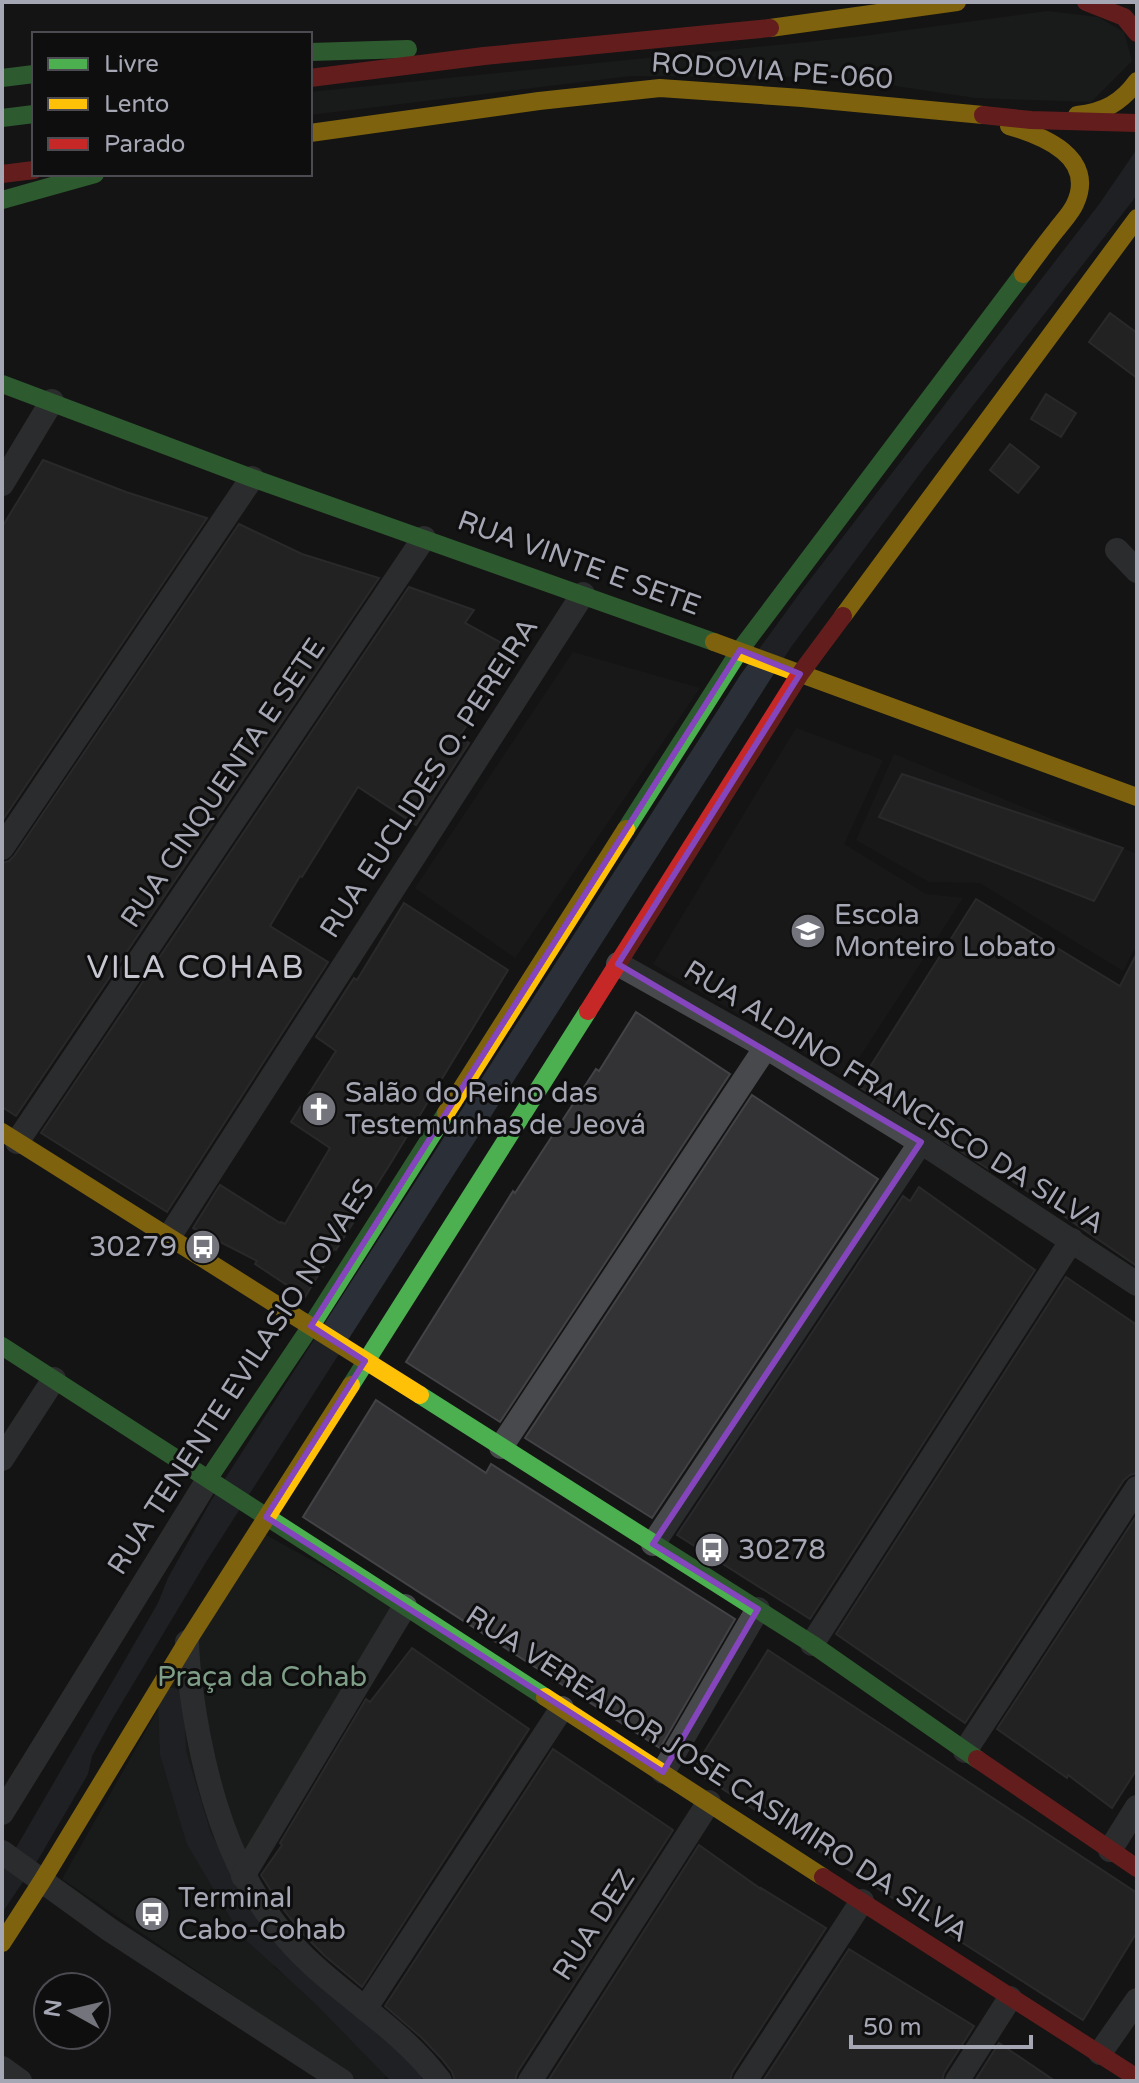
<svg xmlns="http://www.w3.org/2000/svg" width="1139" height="2083" viewBox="0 0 1139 2083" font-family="'Varela Round',sans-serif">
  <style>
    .built { fill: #1e1e1f }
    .green { fill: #1e2420 }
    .water { fill: #2b3038 }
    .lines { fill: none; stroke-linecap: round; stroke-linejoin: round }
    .canal { stroke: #2b3038; stroke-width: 26 }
    .building { fill: #333335; stroke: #434347; stroke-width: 2 }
    .street { stroke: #48494c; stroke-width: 24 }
    .fast { stroke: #4caf50; stroke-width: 18 }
    .slow { stroke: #ffc107; stroke-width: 18 }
    .jam { stroke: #c62828; stroke-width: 18 }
    .marked { fill: none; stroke: #8445bd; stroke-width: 6; stroke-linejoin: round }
    .labels { text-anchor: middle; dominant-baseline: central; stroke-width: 6; stroke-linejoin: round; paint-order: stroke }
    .street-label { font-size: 28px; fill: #a6a7b4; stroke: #0e0e0f }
    .poi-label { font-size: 28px; fill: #a6a7b4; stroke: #0e0e0f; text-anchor: start }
    .park-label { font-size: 28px; fill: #7e9e87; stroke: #0e0e0f }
    .quarter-label { font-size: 32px; letter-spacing: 2px; fill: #c6c7d0; stroke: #0e0e0f }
  </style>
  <rect width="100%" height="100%" fill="#141414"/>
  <g class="built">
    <path d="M 573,652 L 700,688 L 515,958 L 415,888 Z"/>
    <path d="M 796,728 L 883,760 L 844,844 L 926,894 L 963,898 L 846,1078 L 653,964 Z"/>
    <path d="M 894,754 L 1137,854 L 1137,944 L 1123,971 L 980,883 L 929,882 L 856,840 Z"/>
  </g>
  <g class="green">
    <path d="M 1047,11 L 1098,17 L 1124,32 L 1132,61 L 1091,102 L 975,98 L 836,77 L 631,76 L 310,115 L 310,92 L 856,37 Z"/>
    <path d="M 259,1531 L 400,1609 L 233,1875 L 275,1968 L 399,2061 L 382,2081 L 359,2081 L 62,1879 Z"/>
  </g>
  <path class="water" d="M 1137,149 L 1137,195 L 925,467 L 791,647 L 206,1562 L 111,1721 L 92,1756 L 88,1774 L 39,1858 L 2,1913 L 2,1872 L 158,1603 L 168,1578 L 212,1499 L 741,674 L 802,590 L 1100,203 Z"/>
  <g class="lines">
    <path class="canal" d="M 171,1701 L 173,1753 L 199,1839 L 251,1927 L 322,1992 L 409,2081"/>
  </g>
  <g class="building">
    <path d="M 1110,313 L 1137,333 L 1137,378 L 1089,342 Z"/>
    <path d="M 1046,394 L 1076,413 L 1061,437 L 1031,419 Z"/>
    <path d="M 1010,444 L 1039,467 L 1018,493 L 990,470 Z"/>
    <path d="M 43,460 L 126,492 L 207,518 L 2,821 L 2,527 Z"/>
    <path d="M 239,524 L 302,554 L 379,578 L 16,1116 L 2,1107 L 2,863 L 9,861 L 14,856 Z"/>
    <path d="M 409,587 L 474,610 L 465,623 L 516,651 L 459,737 L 469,743 L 416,825 L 358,787 L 302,877 L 300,876 L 270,926 L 328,962 L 167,1212 L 41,1133 Z"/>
    <path d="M 902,774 L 1123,848 L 1094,901 L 879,817 Z"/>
    <path d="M 976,899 L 1120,986 L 1137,953 L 1137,1266 L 995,1169 L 993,1172 L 858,1086 Z"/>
    <path d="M 404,903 L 508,970 L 392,1161 L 336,1250 L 334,1249 L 305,1297 L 255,1264 L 257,1261 L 193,1228 L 220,1185 L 280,1223 L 281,1222 L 285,1224 L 330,1148 L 291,1122 L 336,1051 L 316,1037 L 354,978 L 357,980 Z"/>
    <path d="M 636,1012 L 730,1074 L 500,1422 L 406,1362 L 513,1191 L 515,1193 L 596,1069 L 599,1071 Z"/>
    <path d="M 752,1095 L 878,1179 L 652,1518 L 525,1438 Z"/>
    <path d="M 919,1187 L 1035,1270 L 810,1619 L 677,1535 L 903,1196 L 910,1201 Z"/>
    <path d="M 1066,1277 L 1137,1325 L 1137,1473 L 1130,1475 L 1124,1480 L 965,1723 L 836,1634 Z"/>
    <path d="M 376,1400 L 486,1473 L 491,1464 L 735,1619 L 660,1748 L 303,1517 Z"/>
    <path d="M 1137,1515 L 1137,1769 L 1112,1808 L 1068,1775 L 1067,1778 L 997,1729 Z"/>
    <path d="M 412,1648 L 529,1729 L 362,1987 L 325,1956 L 302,1933 L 283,1909 L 261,1875 L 282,1845 L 280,1843 L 366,1699 L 370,1702 Z"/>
    <path d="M 768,1650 L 1137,1893 L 1137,1932 L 1083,2020 L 693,1770 Z"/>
    <path d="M 553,1749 L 673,1830 L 517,2073 L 515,2081 L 455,2081 L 452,2072 L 441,2058 L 422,2038 L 385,2006 Z"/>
    <path d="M 699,1845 L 761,1889 L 761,1888 L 826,1928 L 732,2073 L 730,2081 L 548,2081 Z"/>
    <path d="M 849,1949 L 974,2026 L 944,2073 L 942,2081 L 763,2081 Z"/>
    <path d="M 999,2043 L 1055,2081 L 975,2081 Z"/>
  </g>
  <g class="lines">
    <g class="street">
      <path d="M 2,484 L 52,401"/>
      <path d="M 1117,550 L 1137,571"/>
      <path d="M 2,848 L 252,478"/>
      <path d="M 618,964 L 766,1047 L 933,1150 L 1137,1284"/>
      <path d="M 17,1142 L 424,538"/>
      <path d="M 169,1237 L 583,594"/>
      <path d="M 501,1447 L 766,1047"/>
      <path d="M 2,1459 L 54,1379"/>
      <path d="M 653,1544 L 921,1142"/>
      <path d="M 187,1642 C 188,1675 193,1706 199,1738 C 216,1825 247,1907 315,1967 C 357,2005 406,2035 440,2081"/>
      <path d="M 812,1644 L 1072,1240"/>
      <path d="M 965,1751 L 1137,1488"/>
      <path d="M 663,1772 L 758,1609"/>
      <path d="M 2,1813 L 209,1478"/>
      <path d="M 1110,1850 L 1137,1807"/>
      <path d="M 2,1852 L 110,1930 L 342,2081"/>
      <path d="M 243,1876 L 405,1606"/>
      <path d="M 365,2009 L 562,1708"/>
      <path d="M 1100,2053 L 1137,2000"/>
      <path d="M 2,2068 L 20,2081"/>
      <path d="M 530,2081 L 709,1802"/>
      <path d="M 745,2081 L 862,1901"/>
      <path d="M 957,2081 L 1010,1998"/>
    </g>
    <g class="fast">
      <path d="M 310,52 L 408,49"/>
      <path d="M 2,78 L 34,74"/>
      <path d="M 2,118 L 34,114"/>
      <path d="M 2,200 L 95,174"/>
      <path d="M 2,384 L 252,478 L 714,642"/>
      <path d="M 626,829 L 740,650 L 1023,274"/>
      <path d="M 2,1346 C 184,1462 364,1580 545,1697"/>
      <path d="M 351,1385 L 588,1011"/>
      <path d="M 420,1395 L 812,1644 L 977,1759"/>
      <path d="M 209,1478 L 311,1326 L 446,1113"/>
    </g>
    <g class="slow">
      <path d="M 770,28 L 957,2"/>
      <path d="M 1077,115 C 1104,112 1121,103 1137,81"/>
      <path d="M 1009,126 C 1043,136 1097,157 1075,204 C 1071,213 1063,221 1057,229 C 1045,244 1034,259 1023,274"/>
      <path d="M 310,133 L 539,101 L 660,88 L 802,98 L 983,115"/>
      <path d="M 843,616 L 1137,218"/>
      <path d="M 714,642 L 1137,797"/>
      <path d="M 446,1113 L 626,829"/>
      <path d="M 2,1132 L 420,1395"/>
      <path d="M 545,1697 L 823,1877"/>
      <path d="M 2,1943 L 42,1881 L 187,1642 L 351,1385"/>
    </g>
    <g class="jam">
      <path d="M 1086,2 L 1124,17 L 1137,33"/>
      <path d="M 310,78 L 484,56 L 770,28"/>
      <path d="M 983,115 L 1031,120 L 1137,123"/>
      <path d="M 2,174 L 34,170"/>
      <path d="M 588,1011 L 800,674 L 843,616"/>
      <path d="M 977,1759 L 1137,1868"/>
      <path d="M 823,1877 L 1137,2078"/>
    </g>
  </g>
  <path d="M0 0H1139V2083H0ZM 740,650 L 800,674 L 618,964 L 921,1142 L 653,1544 L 758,1609 L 663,1772 L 266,1517 L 365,1361 L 311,1326 Z" fill="#141414" fill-opacity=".55" fill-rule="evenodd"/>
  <path class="marked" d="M 740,650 L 800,674 L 618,964 L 921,1142 L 653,1544 L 758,1609 L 663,1772 L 266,1517 L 365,1361 L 311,1326 Z"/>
  <defs>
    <symbol id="school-disc" viewBox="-11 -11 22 22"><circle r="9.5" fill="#73747c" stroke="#0e0e0f"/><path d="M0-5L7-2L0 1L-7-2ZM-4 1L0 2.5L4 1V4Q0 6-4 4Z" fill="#fff"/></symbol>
    <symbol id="church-disc" viewBox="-11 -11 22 22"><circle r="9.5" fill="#73747c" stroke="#0e0e0f"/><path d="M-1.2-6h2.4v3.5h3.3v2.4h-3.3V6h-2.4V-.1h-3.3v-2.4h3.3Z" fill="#fff"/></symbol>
    <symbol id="bus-disc" viewBox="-11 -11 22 22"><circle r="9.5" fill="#73747c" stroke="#0e0e0f"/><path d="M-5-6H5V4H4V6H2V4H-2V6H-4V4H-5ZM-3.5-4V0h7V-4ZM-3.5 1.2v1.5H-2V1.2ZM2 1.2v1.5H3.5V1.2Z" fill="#fff"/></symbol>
  </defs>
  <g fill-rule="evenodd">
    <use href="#school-disc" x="788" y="911" width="40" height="40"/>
    <use href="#church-disc" x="299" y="1089" width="40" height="40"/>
    <use href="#bus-disc" x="183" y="1227" width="40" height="40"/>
    <use href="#bus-disc" x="692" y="1530" width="40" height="40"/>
    <use href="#bus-disc" x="132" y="1894" width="40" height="40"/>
  </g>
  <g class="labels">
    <g class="street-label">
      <text transform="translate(772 71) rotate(4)">RODOVIA PE-060</text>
      <text transform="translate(579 563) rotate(20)">RUA VINTE E SETE</text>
      <text transform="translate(429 778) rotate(-57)">RUA EUCLIDES O. PEREIRA</text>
      <text transform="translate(223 783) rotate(-56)">RUA CINQUENTA E SETE</text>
      <text transform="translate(894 1097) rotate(32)">RUA ALDINO FRANCISCO DA SILVA</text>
      <text transform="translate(241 1377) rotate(-57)">RUA TENENTE EVILASIO NOVAES</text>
      <text transform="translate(717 1774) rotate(33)">RUA VEREADOR JOSE CASIMIRO DA SILVA</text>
      <text transform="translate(594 1925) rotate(-57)">RUA DEZ</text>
    </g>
    <g class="poi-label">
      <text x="834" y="915">Escola<tspan x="834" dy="32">Monteiro Lobato</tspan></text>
      <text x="345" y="1093">Salão do Reino das<tspan x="345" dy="32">Testemunhas de Jeová</tspan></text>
      <text x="177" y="1247" text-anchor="end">30279</text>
      <text x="738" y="1550">30278</text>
      <text x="178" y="1898">Terminal<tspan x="178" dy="32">Cabo-Cohab</tspan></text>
    </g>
    <g class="park-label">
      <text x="262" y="1677">Praça da Cohab</text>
    </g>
    <g class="quarter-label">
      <text x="196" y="968">VILA COHAB</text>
    </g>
  </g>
  <rect width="1139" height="2083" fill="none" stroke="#a6a7b4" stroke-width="8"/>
  <rect x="32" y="32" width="280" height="144" fill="#0e0e0f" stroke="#4b4b51" stroke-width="2"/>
  <rect x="48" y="58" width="40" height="12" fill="#4caf50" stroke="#4b4b51" stroke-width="2"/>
  <text x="104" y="72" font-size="24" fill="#a6a7b4">Livre</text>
  <rect x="48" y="98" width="40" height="12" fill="#ffc107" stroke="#4b4b51" stroke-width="2"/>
  <text x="104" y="112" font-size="24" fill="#a6a7b4">Lento</text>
  <rect x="48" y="138" width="40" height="12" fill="#c62828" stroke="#4b4b51" stroke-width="2"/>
  <text x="104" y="152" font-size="24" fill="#a6a7b4">Parado</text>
  <g transform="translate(72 2011) rotate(278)"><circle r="38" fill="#0e0e0f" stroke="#4b4b51" stroke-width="2"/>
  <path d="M0-6L14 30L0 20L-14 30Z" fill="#73747c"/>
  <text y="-12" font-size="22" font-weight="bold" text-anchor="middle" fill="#a6a7b4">N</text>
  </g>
  <path d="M851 2035v12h180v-12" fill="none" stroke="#a6a7b4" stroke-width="4"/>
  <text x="863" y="2035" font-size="24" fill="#a6a7b4" stroke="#0e0e0f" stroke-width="6" paint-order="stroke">50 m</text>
</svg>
